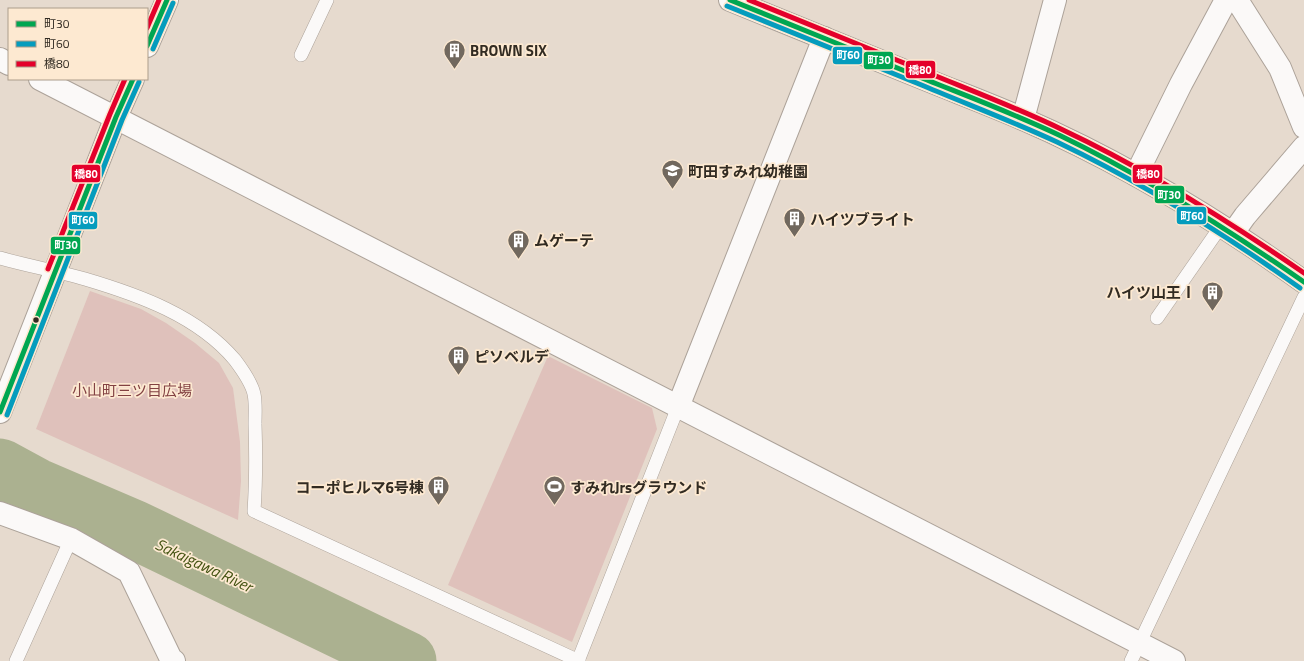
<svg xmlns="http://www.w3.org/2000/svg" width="1304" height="661" viewBox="0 0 1304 661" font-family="'Titillium Web','Noto Sans JP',sans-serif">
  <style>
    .green { fill: #dfc1bb }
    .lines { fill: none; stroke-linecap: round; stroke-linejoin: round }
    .river { stroke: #abb190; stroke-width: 59 }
    .service-casing { stroke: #aca299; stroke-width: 14 }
    .minor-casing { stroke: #aca299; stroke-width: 24 }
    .tertiary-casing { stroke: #aca299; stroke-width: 24 }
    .primary-casing { stroke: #aca299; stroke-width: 24 }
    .service { stroke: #fbf9f8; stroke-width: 13 }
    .minor { stroke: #fbf9f8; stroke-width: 22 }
    .tertiary { stroke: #fbf9f8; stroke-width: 22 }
    .primary { stroke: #fbf9f8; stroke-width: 22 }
    .bus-1-casing { stroke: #fde9d1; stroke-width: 8 }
    .bus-2-casing { stroke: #fde9d1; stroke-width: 8 }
    .bus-3-casing { stroke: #fde9d1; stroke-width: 8 }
    .bus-1 { stroke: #00a651; stroke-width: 5 }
    .bus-2 { stroke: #059cbd; stroke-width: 5 }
    .bus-3 { stroke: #e4002b; stroke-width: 5 }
    .bus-dot { fill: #322b22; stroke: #fde9d1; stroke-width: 1.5 }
    .labels { text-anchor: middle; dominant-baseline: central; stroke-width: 3.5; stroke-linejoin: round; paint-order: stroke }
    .poi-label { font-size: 15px; font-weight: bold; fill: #322b22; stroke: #fde9d1; text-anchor: start }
    .park-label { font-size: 15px; fill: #824142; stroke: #fde9d1 }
    .water-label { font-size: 16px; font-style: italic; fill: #435211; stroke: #fde9d1 }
    .line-badge { stroke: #fde9d1; stroke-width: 1.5 }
    .badge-label { font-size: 11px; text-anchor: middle; font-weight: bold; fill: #fff }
  </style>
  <rect width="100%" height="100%" fill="#e6dace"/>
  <g class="green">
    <path d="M 90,291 L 141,309 L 166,323 L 195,343 L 219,363 L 233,388 L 240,442 L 241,481 L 238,520 L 36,429 Z"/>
    <path d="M 548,356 L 652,408 L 657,429 L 572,642 L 448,585 Z"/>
  </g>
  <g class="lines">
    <path class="river" d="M 0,468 L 35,487 L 133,529 L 407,661"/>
    <defs>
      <g id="service">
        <path d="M 301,55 L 327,0"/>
        <path d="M 0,258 C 28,266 57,271 85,279 C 139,295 198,316 235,360 C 241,368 252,384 254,394 C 256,403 255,414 255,424 C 256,453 256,482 254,511 L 579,661"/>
        <path d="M 1157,318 L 1221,226"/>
        <path d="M 16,661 L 71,539"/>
        <path d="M 578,661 L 678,407"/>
        <path d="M 1131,661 L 1304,297"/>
      </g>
      <g id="minor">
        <path d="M 1237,0 L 1280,68 L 1304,127"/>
        <path d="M 0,59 L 9,64"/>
        <path d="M 40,79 L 1174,661"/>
        <path d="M 1023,119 L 1055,0"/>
        <path d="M 1136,175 L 1181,84 L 1226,0"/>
        <path d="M 1233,233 L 1245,216 L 1304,147"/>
        <path d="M 678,407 L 824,38"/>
        <path d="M 0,513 L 71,539 L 129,572 L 171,659 L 174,661"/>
      </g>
      <g id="tertiary">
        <path d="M 147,46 L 167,0"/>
        <path d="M 0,412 L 116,117 L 133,79"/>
      </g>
      <path id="primary" d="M 730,0 C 796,27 862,53 927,80 C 959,93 991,105 1023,119 C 1122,162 1216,219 1304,282"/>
    </defs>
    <use href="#service" class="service-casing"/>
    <use href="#minor" class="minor-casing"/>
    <use href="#tertiary" class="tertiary-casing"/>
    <use href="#primary" class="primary-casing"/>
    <use href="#service" class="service"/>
    <use href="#minor" class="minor"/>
    <use href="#tertiary" class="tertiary"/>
    <use href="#primary" class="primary"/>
    <defs>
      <g id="bus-1">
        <path d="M 730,0 C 796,27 861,53 927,80 C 972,98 1017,115 1061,136 C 1146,177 1226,228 1304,282"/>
        <path d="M 147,46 L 167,0"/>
        <path d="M 0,412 L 116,117 L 133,79"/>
      </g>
      <g id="bus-2">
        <path d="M 727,6 C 793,33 859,60 924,86 C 969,105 1014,122 1057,142 C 1143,183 1223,233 1300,288"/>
        <path d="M 153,49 L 173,3"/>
        <path d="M 7,415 L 122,120 L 139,82"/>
      </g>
      <g id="bus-3">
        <path d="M 749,0 C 809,25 870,49 931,74 C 975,92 1020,109 1063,130 C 1148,170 1227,220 1304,273"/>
        <path d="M 147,28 L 159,0"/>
        <path d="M 48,269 L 110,114 L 125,79"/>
      </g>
    </defs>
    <use href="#bus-1" class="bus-1-casing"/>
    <use href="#bus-2" class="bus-2-casing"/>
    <use href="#bus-3" class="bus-3-casing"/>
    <use href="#bus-1" class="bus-1"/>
    <use href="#bus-2" class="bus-2"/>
    <use href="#bus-3" class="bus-3"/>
  </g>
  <defs>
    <symbol id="building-pin" viewBox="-11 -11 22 30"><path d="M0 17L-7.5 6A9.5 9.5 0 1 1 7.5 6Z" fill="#71685e" stroke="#fde9d1"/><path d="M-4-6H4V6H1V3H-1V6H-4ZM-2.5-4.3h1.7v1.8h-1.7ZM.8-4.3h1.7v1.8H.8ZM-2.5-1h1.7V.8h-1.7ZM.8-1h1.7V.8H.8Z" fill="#fff"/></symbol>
    <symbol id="school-pin" viewBox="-11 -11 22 30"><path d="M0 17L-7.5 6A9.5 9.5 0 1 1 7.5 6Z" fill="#71685e" stroke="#fde9d1"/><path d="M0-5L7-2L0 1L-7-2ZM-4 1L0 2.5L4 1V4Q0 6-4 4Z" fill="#fff"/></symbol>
    <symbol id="stadium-pin" viewBox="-11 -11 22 30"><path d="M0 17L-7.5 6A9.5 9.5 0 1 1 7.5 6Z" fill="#71685e" stroke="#fde9d1"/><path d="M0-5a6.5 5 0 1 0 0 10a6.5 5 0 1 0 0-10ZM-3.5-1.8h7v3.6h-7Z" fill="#fff"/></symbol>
  </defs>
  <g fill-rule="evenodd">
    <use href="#building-pin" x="442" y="38" width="25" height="34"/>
    <use href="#school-pin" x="660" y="158" width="25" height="34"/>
    <use href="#building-pin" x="782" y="206" width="25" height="34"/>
    <use href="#building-pin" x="506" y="228" width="25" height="34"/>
    <use href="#building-pin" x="1200" y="280" width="25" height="34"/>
    <use href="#building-pin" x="446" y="344" width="25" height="34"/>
    <use href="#building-pin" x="426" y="474" width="25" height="34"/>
    <use href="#stadium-pin" x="542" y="474" width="25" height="34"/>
  </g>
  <circle class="bus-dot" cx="36" cy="320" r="3.5"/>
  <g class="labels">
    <g class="poi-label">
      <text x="470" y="50">BROWN SIX</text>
      <text x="688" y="171">町田すみれ幼稚園</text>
      <text x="810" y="219">ハイツブライト</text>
      <text x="534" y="240">ムゲーテ</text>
      <text x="1196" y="292" text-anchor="end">ハイツ山王Ⅰ</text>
      <text x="474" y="356">ピソベルデ</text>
      <text x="424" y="487" text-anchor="end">コーポヒルマ6号棟</text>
      <text x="570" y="487">すみれJrsグラウンド</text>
    </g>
    <g class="park-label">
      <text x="132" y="390">小山町三ツ目広場</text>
    </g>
    <g class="water-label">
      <text transform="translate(204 565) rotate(25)">Sakaigawa River</text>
    </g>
  </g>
  <g class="line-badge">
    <rect x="832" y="46" width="31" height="19" rx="4" fill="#059cbd"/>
    <rect x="863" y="51" width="31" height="19" rx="4" fill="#00a651"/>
    <rect x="905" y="60" width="31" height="19" rx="4" fill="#e4002b"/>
    <rect x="71" y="164" width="30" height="19" rx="4" fill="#e4002b"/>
    <rect x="1132" y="164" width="31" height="20" rx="4" fill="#e4002b"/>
    <rect x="1154" y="185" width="31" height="19" rx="4" fill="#00a651"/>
    <rect x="1176" y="206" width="31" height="19" rx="4" fill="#059cbd"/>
    <rect x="68" y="211" width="30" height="19" rx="4" fill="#059cbd"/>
    <rect x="50" y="236" width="31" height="19" rx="4" fill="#00a651"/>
  </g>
  <g class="badge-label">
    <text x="848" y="59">町60</text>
    <text x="879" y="64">町30</text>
    <text x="920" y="74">橋80</text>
    <text x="86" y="178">橋80</text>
    <text x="1148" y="178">橋80</text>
    <text x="1169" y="199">町30</text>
    <text x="1192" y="220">町60</text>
    <text x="83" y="224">町60</text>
    <text x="66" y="249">町30</text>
  </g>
  <rect x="8" y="8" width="140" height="72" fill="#fde9d1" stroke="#ac9d8b"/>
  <rect x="16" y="21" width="20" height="6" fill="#00a651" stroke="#ac9d8b"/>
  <text x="44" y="28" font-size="12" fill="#322b22">町30</text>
  <rect x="16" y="41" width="20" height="6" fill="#059cbd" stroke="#ac9d8b"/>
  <text x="44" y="48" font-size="12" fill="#322b22">町60</text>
  <rect x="16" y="61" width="20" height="6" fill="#e4002b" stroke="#ac9d8b"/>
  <text x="44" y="68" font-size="12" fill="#322b22">橋80</text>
</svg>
